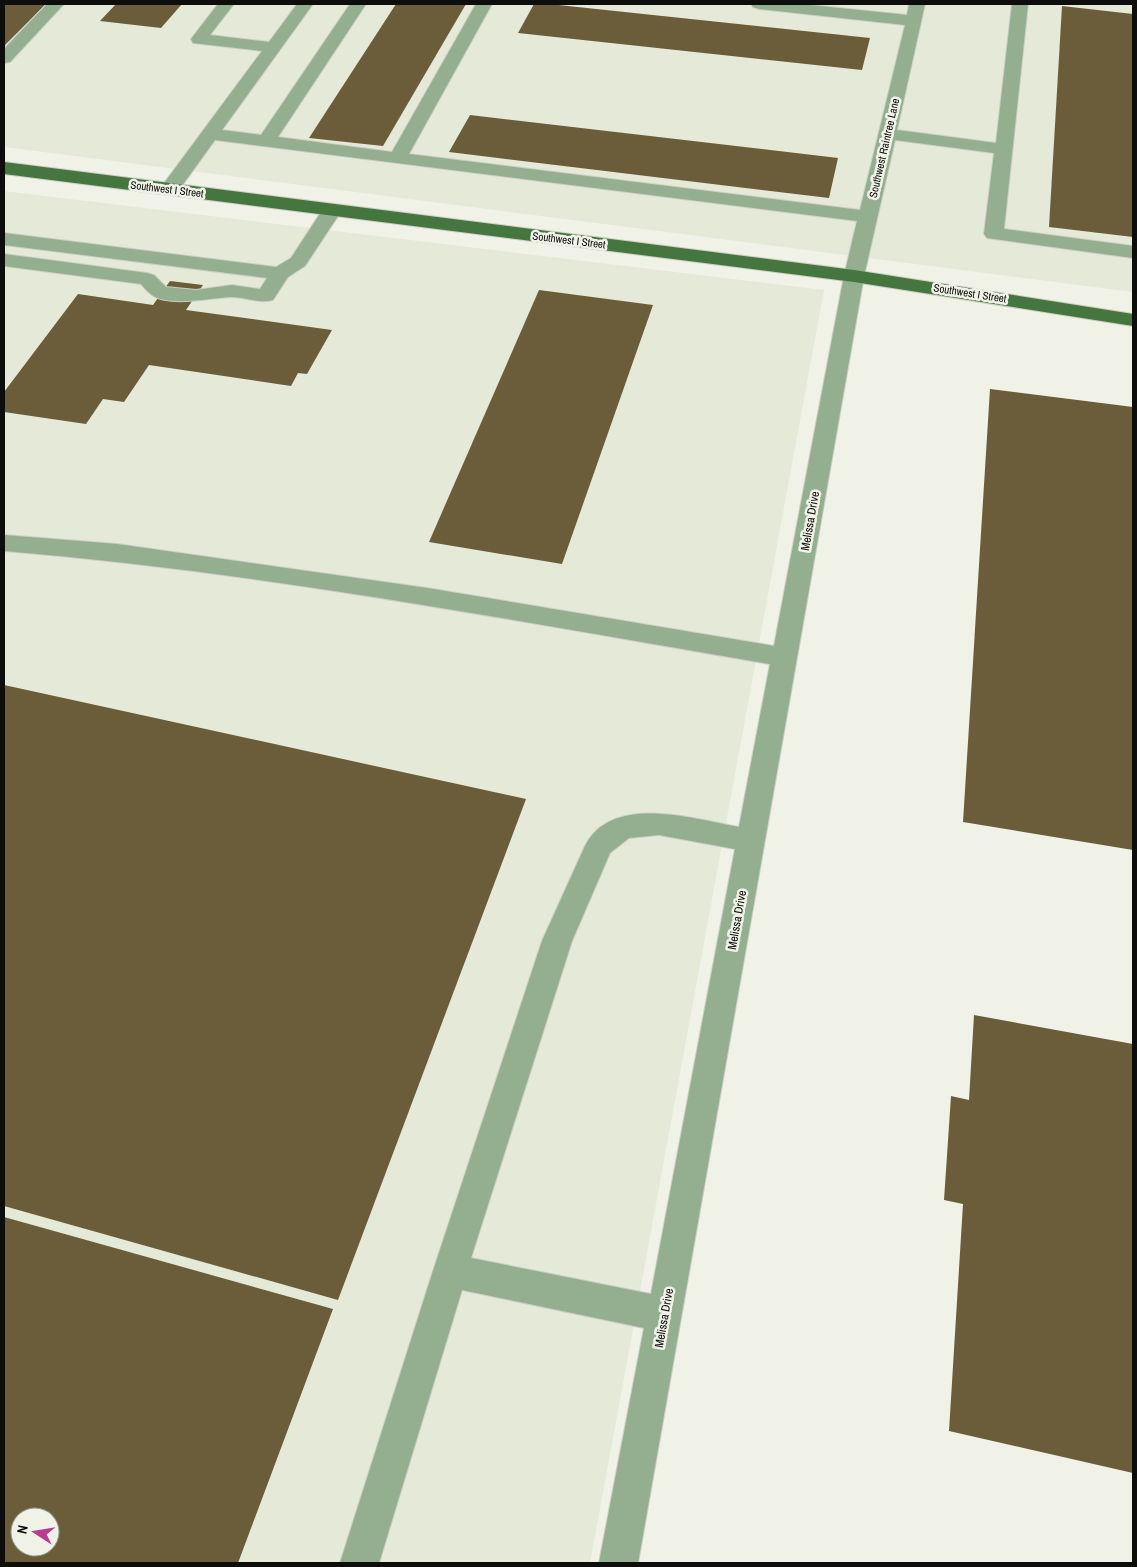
<svg xmlns="http://www.w3.org/2000/svg" width="1137" height="1567" viewBox="0 0 1137 1567" font-family="'Archivo Narrow',sans-serif">
  <style>
    .built { fill: #e5e9d7; fill-rule: evenodd }
    .building { fill: #6b5d39; fill-rule: evenodd }
    .lines { fill: none; stroke-linecap: round; stroke-linejoin: round }
    .minor-casing { stroke: #cccec4; stroke-width: 2 }
    .major-casing { stroke: #cccec4; stroke-width: 2 }
    .minor { fill: #94ae90; fill-rule: evenodd }
    .major { fill: #457640; fill-rule: evenodd }
    .labels { text-anchor: middle; dominant-baseline: central; stroke-width: 5; stroke-linejoin: round; paint-order: stroke }
    .far-street-label { font-size: 11px; fill: #0d0e0b; stroke: #f0f2e7 }
    .street-label { font-size: 12px; fill: #0d0e0b; stroke: #f0f2e7 }
  </style>
  <rect width="100%" height="100%" fill="#f0f2e7"/>
  <g class="built">
    <path d="M 4,4 L 1133,4 L 1133,292 L 4,147 Z"/>
    <path d="M 4,191 L 824,290 L 590,1563 L 4,1563 ZM 20,1517 L 50,1517 L 50,1547 L 20,1547 Z"/>
  </g>
  <g class="building">
    <path d="M 4,4 L 46,4 L 4,46 Z"/>
    <path d="M 116,4 L 182,4 L 161,28 L 100,21 Z"/>
    <path d="M 396,4 L 466,4 L 383,146 L 309,138 Z"/>
    <path d="M 534,4 L 549,4 L 870,38 L 862,70 L 518,33 Z"/>
    <path d="M 1062,6 L 1133,14 L 1133,237 L 1049,227 Z"/>
    <path d="M 470,115 L 838,158 L 829,198 L 449,152 Z"/>
    <path d="M 170,281 L 203,285 L 186,310 L 332,330 L 307,374 L 298,373 L 291,386 L 149,365 L 124,402 L 103,399 L 86,424 L 4,412 L 4,392 L 78,294 L 153,305 Z"/>
    <path d="M 539,290 L 653,305 L 562,564 L 429,542 Z"/>
    <path d="M 990,389 L 1133,407 L 1133,850 L 963,822 Z"/>
    <path d="M 4,685 L 526,799 L 338,1300 L 4,1206 Z"/>
    <path d="M 974,1015 L 1133,1044 L 1133,1473 L 949,1431 L 963,1204 L 944,1200 L 951,1096 L 969,1100 Z"/>
    <path d="M 4,1217 L 333,1309 L 238,1563 L 4,1563 ZM 20,1517 L 50,1517 L 50,1547 L 20,1547 Z"/>
  </g>
  <g class="lines">
    <defs>
      <g id="minor">
        <path d="M 47,4 L 64,4 L 10,62 L 4,63 L 4,49 Z"/>
        <path d="M 218,4 L 234,4 L 210,35 L 269,42 L 297,4 L 313,4 L 222,130 L 261,135 L 350,4 L 366,4 L 278,137 L 392,152 L 476,4 L 492,4 L 409,154 L 860,210 L 905,25 L 759,9 L 753,7 L 751,4 L 801,4 L 907,15 L 909,4 L 925,4 L 897,130 L 996,143 L 1012,4 L 1028,4 L 1004,229 L 1133,246 L 1133,258 L 987,238 L 984,234 L 994,153 L 895,140 L 864,276 L 638,1563 L 599,1563 L 644,1328 L 462,1290 L 379,1563 L 340,1563 L 433,1271 L 542,941 L 585,846 C 612,793 693,819 739,827 L 770,664 C 516,621 261,572 4,551 L 4,535 L 117,544 L 427,588 L 774,646 L 844,276 L 857,221 L 215,140 L 176,194 L 162,194 L 160,190 L 162,186 L 262,51 L 193,43 L 191,39 ZM 659,835 L 735,849 L 651,1294 L 471,1258 L 572,941 L 610,853 L 629,838 Z"/>
        <path d="M 332,204 L 339,206 L 342,210 L 305,266 L 288,277 L 273,300 C 259,304 246,297 231,297 C 212,298 168,307 152,295 C 148,292 144,288 141,284 L 4,266 L 4,254 L 147,273 L 154,275 L 166,287 L 196,290 L 232,285 L 260,289 L 267,278 L 4,245 L 4,233 L 276,267 L 291,258 L 325,206 Z"/>
      </g>
      <path id="major" d="M 4,162 L 854,270 L 1133,314 L 1133,326 L 854,282 L 4,174 Z"/>
    </defs>
    <use href="#minor" class="minor-casing"/>
    <use href="#major" class="major-casing"/>
    <use href="#minor" class="minor"/>
    <use href="#major" class="major"/>
  </g>
  <g class="labels">
    <g class="far-street-label">
      <text transform="translate(884 148) rotate(-77)">Southwest Raintree Lane</text>
      <text transform="translate(167 189) rotate(7)">Southwest I Street</text>
      <text transform="translate(569 240) rotate(7)">Southwest I Street</text>
      <text transform="translate(970 293) rotate(9)">Southwest I Street</text>
    </g>
    <g class="street-label">
      <text transform="translate(810 521) rotate(-80)">Melissa Drive</text>
      <text transform="translate(737 920) rotate(-80)">Melissa Drive</text>
      <text transform="translate(664 1318) rotate(-80)">Melissa Drive</text>
    </g>
  </g>
  <rect width="1137" height="1567" fill="none" stroke="#0d0e0b" stroke-width="10"/>
  <g transform="translate(35 1532) rotate(282)"><circle r="24" fill="#f0f2e7" stroke="#95978f"/>
  <path d="M0-4L9 19L0 12L-9 19Z" fill="#b83d8e"/>
  <text y="-8" font-size="14" font-weight="bold" text-anchor="middle" fill="#0d0e0b">N</text>
  </g>
</svg>
